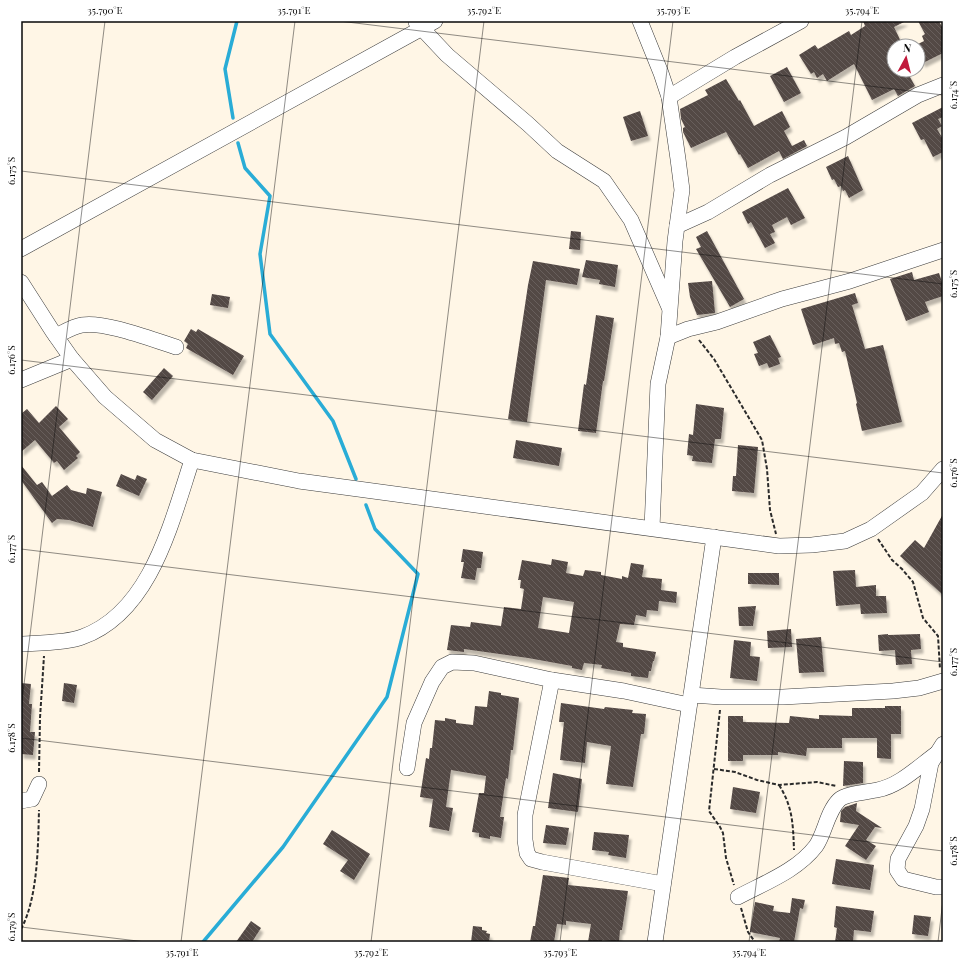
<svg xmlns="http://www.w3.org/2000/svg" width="964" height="963" viewBox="0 0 964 963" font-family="'Playfair Display',serif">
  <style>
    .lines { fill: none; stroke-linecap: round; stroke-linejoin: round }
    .stream { stroke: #29acd6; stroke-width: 3.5 }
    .building { fill: url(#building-back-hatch); fill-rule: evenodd; filter: url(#shadow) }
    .minor-casing { stroke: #3c3c3c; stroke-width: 16 }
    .path { stroke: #2b2b2b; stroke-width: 2; stroke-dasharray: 4 2; stroke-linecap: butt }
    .minor { stroke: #fff; stroke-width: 15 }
    .ticks { fill: none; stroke: #090909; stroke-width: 1; stroke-opacity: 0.45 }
    .neatline { fill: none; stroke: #090909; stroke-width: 1.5 }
    .ticks-label { font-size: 10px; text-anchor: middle; fill: #090909 }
  </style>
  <defs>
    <pattern id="building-back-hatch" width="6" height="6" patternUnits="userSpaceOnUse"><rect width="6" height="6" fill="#534845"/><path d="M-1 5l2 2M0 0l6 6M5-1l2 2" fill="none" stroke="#675e5b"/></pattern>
    <filter id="shadow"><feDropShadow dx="2.5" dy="4.5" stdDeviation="1" flood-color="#0004"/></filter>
  </defs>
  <rect width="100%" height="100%" fill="#fff6e6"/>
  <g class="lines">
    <g class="stream">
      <path d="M 233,118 L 225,69 L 237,21"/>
      <path d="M 238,143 L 245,168 L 270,196 L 260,254 L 270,334 L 333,421 L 356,479"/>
      <path d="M 203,942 L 283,847 L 387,697 L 418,574 L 375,529 L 366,505"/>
    </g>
  </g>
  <g class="building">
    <path d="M 863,21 L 906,21 L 894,27 L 903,46 L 894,46 L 894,70 L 906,70 L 915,86 L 898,96 L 894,89 L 872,100 L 854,64 L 827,81 L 823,74 L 817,78 L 814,72 L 811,74 L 799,55 L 815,45 L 818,49 L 849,31 L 851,35 L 865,26 Z"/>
    <path d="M 918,21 L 939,21 L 943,29 L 943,53 L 923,63 L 918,54 L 918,44 L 924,41 L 922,36 L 925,34 Z"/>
    <path d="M 787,67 L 801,93 L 784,102 L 770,76 Z"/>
    <path d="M 726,79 L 739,101 L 740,100 L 754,126 L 782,111 L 790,127 L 784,131 L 792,146 L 804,140 L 807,146 L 783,159 L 779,151 L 748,168 L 740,154 L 739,155 L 726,132 L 691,148 L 683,132 L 683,128 L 685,127 L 681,119 L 680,109 L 708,95 L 705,90 Z"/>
    <path d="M 943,107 L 943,117 L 938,119 L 942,126 L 937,129 L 943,139 L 943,152 L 933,157 L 924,139 L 921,140 L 912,123 Z"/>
    <path d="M 640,111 L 648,136 L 631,141 L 623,117 Z"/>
    <path d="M 848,156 L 863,190 L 849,198 L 845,190 L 843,191 L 841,186 L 838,187 L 834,179 L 832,180 L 826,167 Z"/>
    <path d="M 788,188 L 805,218 L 791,225 L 787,217 L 772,225 L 775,232 L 770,234 L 775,243 L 765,248 L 751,222 L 748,224 L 742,212 Z"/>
    <path d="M 571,231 L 581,232 L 580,250 L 569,249 Z"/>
    <path d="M 707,231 L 744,299 L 730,307 L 696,249 L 701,247 L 696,237 Z"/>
    <path d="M 586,260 L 618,265 L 615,287 L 599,284 L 600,280 L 582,277 Z"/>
    <path d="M 533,261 L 580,269 L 577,285 L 546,280 L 527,422 L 508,419 L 528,285 Z"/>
    <path d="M 912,272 L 914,280 L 939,273 L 943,285 L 943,296 L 925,302 L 929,312 L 906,321 L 890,279 Z"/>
    <path d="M 712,281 L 715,313 L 697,315 L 690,297 L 688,283 Z"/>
    <path d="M 855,293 L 858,303 L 852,305 L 865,349 L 883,345 L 902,422 L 862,431 L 856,404 L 857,403 L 845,351 L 842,352 L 839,343 L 835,344 L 834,338 L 813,345 L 801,309 Z"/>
    <path d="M 212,294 L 230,297 L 228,308 L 210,305 Z"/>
    <path d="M 596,315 L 614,318 L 604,381 L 603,381 L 596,433 L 578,431 L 584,384 L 586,385 Z"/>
    <path d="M 191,329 L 196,332 L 198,329 L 244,356 L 233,375 L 186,348 L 188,344 L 184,341 Z"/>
    <path d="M 770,335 L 781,357 L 778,358 L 780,364 L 769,368 L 767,363 L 759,366 L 754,354 L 758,353 L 753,342 Z"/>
    <path d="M 164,368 L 173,376 L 152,400 L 143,392 Z"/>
    <path d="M 696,404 L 724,408 L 721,439 L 715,439 L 712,463 L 692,461 L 693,456 L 687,455 L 689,434 L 693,435 Z"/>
    <path d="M 56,406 L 68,419 L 59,427 L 80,452 L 76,456 L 78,458 L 64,470 L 57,461 L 54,463 L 35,440 L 21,452 L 21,414 L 27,409 L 39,423 Z"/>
    <path d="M 516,440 L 562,448 L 559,466 L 513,458 Z"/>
    <path d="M 738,445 L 758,447 L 754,493 L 732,491 L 733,476 L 736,476 Z"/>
    <path d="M 21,465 L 37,485 L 42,482 L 52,496 L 67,485 L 71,490 L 86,494 L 87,488 L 102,492 L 93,527 L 69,520 L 57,519 L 52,523 L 21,480 Z"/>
    <path d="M 121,474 L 135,480 L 137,475 L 147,479 L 139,496 L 116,486 Z"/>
    <path d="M 943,514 L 943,595 L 900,556 L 915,540 L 924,548 Z"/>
    <path d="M 463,549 L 483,552 L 481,568 L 477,568 L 475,580 L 461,578 L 464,562 L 461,562 Z"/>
    <path d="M 552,559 L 568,562 L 566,573 L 583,576 L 585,570 L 601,572 L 601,575 L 622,579 L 622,576 L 628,578 L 631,563 L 644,565 L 642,577 L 662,579 L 661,590 L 677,592 L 676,603 L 659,601 L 658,611 L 647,610 L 646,617 L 636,615 L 634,625 L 620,624 L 616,642 L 623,643 L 623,647 L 656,652 L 654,661 L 653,661 L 651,671 L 649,671 L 648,678 L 631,676 L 631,673 L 601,668 L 602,665 L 584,663 L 582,670 L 572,668 L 572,666 L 528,658 L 464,649 L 464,652 L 447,650 L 451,625 L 470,627 L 471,622 L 501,626 L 504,607 L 521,609 L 524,589 L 520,588 L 521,580 L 518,580 L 522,560 L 551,565 ZM 543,597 L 574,602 L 569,633 L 538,628 Z"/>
    <path d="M 855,570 L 856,587 L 876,585 L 876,596 L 886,596 L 887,613 L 861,614 L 860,604 L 836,606 L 833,571 Z"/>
    <path d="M 748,573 L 779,573 L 779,585 L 748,584 Z"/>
    <path d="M 756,606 L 753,626 L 739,626 L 738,607 Z"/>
    <path d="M 791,629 L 792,647 L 768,648 L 767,631 Z"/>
    <path d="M 888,634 L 888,635 L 920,634 L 921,649 L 911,650 L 912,664 L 896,665 L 895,650 L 879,651 L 878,635 Z"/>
    <path d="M 821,637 L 824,672 L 799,673 L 796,639 Z"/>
    <path d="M 734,640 L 751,642 L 750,656 L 760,657 L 757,681 L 730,678 Z"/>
    <path d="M 21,683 L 31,684 L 29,704 L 32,704 L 30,732 L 35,732 L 33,755 L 21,754 Z"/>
    <path d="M 64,683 L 77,685 L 74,703 L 62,701 Z"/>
    <path d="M 489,691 L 501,693 L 501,695 L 519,698 L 513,750 L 511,750 L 508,779 L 506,778 L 500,817 L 504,817 L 501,838 L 490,836 L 490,839 L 479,837 L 479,833 L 472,832 L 479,793 L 484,793 L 486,776 L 451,770 L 446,807 L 453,808 L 449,831 L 429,827 L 433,799 L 420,797 L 426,758 L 429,759 L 430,748 L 432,748 L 435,720 L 445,721 L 445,718 L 456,720 L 456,723 L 473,725 L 475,706 L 487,707 Z"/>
    <path d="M 561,703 L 604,709 L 605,707 L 633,710 L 632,713 L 646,714 L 644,734 L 641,734 L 633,787 L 606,784 L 611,746 L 587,742 L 585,763 L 560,760 L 564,722 L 559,722 Z"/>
    <path d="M 885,706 L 901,706 L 901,734 L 891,734 L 891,759 L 877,758 L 877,738 L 842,738 L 842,748 L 807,748 L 806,756 L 778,752 L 778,755 L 743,755 L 743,761 L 728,761 L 728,716 L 743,716 L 743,722 L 789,723 L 790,716 L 819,719 L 819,715 L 852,716 L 852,708 L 885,708 Z"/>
    <path d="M 844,761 L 863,762 L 863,783 L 843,786 Z"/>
    <path d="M 553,773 L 582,779 L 578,812 L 548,808 Z"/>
    <path d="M 733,787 L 760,792 L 756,813 L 730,809 Z"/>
    <path d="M 857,803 L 856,811 L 882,828 L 875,827 L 866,840 L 876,846 L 866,860 L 845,846 L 859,825 L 840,822 L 841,811 L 845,807 Z"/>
    <path d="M 546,825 L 569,828 L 566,845 L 543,843 Z"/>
    <path d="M 332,830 L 370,854 L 354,880 L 340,871 L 348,860 L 323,844 Z"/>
    <path d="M 594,832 L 629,835 L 626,858 L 608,855 L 609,852 L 592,850 Z"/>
    <path d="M 836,859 L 874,865 L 870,890 L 832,884 Z"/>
    <path d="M 543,875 L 569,878 L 568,885 L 628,891 L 622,930 L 620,930 L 619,942 L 602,940 L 602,942 L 588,942 L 591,924 L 566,921 L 566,925 L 557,924 L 554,942 L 530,942 L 533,926 L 535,926 Z"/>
    <path d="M 792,898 L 805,900 L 803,909 L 800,908 L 794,942 L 779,942 L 780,938 L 750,932 L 755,902 L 774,906 L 773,911 L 790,913 Z"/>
    <path d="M 836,906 L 874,911 L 871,932 L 854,930 L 853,942 L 835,942 L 837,928 L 834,927 Z"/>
    <path d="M 914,915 L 931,917 L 928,936 L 912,934 Z"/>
    <path d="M 251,921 L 261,928 L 252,942 L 236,942 Z"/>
    <path d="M 473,926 L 482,927 L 482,930 L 487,931 L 486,933 L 490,934 L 489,942 L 471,942 Z"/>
  </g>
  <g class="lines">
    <defs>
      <g id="minor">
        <path d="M 640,21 L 661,73 L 669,97 L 678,159 L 682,190 L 677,226"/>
        <path d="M 416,22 L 447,55 L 528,124 L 557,151 L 604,181 L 631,220 L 669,307"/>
        <path d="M 669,97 L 735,57 L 801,21"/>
        <path d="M 21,249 L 435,21"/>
        <path d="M 21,282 L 53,332 L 72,359 L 105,397 L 155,440 L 192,460 L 299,481 L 779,546 L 812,545 L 845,541 L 871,529 L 922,493 L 943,469"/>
        <path d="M 56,336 C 64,332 74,326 82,325 C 105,321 153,340 176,347"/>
        <path d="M 668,337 L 688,329 L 717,322 L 782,299 L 850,281 L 943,250"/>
        <path d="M 21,380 L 72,359"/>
        <path d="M 652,528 L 658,384 L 668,337 L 675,241 L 677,226 L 708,212 L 770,175 L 846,137 L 918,95 L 943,85"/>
        <path d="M 21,644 C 37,643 67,643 82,637 C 151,612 171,523 192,460"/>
        <path d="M 552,680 L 525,815 L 525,840 L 527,853 L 531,859 L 542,862 L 663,884"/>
        <path d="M 691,695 L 721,697 L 783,697 L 893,691 L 919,688 L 943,681"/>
        <path d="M 943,744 L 931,763 L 922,809 L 916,826 L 898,859 L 897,870 L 903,879 L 936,887 L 943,887"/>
        <path d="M 407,768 L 414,723 L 432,682 L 442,667 L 452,662 L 474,663 L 552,680 L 624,691 L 689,705"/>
        <path d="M 21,801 L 32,799 L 39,784"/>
        <path d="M 738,897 C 764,883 797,871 816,846 C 825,833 827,812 839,800 C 845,794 867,792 877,790 C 899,786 918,767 936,754"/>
        <path d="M 655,942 L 714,537"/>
      </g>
    </defs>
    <use href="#minor" class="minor-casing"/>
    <g class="path">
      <path d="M 699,340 L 714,359 L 762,440 L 767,469 L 770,510 L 776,534"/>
      <path d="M 878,539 L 892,560 L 902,569 L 913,582 L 923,618 L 938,636 L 940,669"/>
      <path d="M 720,710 L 709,811 L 720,827 L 723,833 L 726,858 L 734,885"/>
      <path d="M 714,769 L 735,772 L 757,780 L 779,785 L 817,782 L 836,786"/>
      <path d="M 39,772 L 40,718 L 44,656"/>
      <path d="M 779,785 C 793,807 793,825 794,850"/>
      <path d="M 741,908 L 748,932 L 755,942"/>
      <path d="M 21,929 C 38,898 38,846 39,810"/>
      <path d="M 21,940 L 22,942"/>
    </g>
    <use href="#minor" class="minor"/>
  </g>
  <path class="ticks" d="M 339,21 L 943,95M 21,171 L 943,284M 21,360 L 943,473M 21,549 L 943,662M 21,709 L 105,21M 21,738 L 943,851M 21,927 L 146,942M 181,942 L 295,21M 371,942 L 484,21M 560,942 L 673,21M 749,942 L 862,21M 938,942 L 943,900"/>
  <rect width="964" height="963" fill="none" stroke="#ffffff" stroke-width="44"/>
  <g transform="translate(906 58) rotate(7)"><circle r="19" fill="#ffffff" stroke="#9d9d9d"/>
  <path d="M0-3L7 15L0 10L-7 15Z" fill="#c11a3c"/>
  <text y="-6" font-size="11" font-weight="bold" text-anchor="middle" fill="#090909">N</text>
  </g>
  <rect x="22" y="22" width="920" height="919" class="neatline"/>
  <g class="ticks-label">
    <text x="105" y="14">35.790°E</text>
    <text x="294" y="14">35.791°E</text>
    <text x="484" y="14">35.792°E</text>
    <text x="673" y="14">35.793°E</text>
    <text x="862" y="14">35.794°E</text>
    <text transform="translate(953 95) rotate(-90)" y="4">6.174°S</text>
    <text transform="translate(11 171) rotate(-90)" y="4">6.175°S</text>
    <text transform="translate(953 284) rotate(-90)" y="4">6.175°S</text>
    <text transform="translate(11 360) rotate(-90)" y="4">6.176°S</text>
    <text transform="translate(953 473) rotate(-90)" y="4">6.176°S</text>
    <text transform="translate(11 549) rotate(-90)" y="4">6.177°S</text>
    <text transform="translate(953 662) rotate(-90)" y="4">6.177°S</text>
    <text transform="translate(11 738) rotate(-90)" y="4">6.178°S</text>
    <text transform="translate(953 851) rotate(-90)" y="4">6.178°S</text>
    <text transform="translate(11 927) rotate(-90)" y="4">6.179°S</text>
    <text x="182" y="956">35.791°E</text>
    <text x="371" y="956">35.792°E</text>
    <text x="560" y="956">35.793°E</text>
    <text x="749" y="956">35.794°E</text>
  </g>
</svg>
